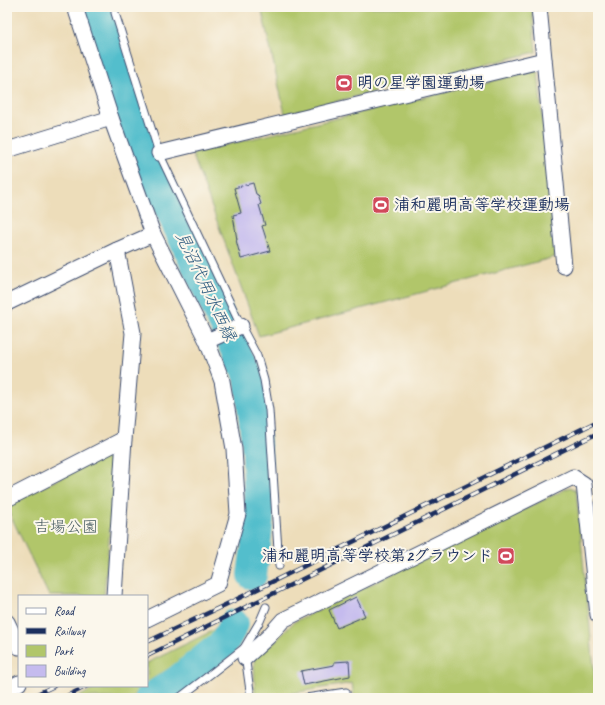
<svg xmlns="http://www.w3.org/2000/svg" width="605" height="705" viewBox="0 0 605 705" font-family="Caveat,'Klee One',sans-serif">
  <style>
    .green { fill: #b1c66a; stroke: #667a64 }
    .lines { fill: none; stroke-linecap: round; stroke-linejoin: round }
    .river { stroke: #52becc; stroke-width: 30 }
    .building { fill: #c5bbee }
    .service-casing { stroke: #3a496c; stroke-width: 9 }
    .minor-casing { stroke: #3a496c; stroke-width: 17 }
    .service { stroke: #fff; stroke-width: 7 }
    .minor { stroke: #fff; stroke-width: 15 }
    .rail-casing { stroke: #1b2f5e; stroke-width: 4.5 }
    .rail { stroke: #fbf7ec; stroke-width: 3; stroke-dasharray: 9; stroke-linecap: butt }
    .labels { text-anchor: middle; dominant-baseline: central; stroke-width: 4; stroke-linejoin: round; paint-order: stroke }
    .poi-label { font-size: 16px; font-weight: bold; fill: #1b2f5e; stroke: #fbf7ec; text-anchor: start }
    .park-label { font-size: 16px; fill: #485c62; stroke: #fbf7ec }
    .water-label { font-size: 17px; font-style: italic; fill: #2c5a7f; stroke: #fbf7ec }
  </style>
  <rect width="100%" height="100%" fill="#fbf7ec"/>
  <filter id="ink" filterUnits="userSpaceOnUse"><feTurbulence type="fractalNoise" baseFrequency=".025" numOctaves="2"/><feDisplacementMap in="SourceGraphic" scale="8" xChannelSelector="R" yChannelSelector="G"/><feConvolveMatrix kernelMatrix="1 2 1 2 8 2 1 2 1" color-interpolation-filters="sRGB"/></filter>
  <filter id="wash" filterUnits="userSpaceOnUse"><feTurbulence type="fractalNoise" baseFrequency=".012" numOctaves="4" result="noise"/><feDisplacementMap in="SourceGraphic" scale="16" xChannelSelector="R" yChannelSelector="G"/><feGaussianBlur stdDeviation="0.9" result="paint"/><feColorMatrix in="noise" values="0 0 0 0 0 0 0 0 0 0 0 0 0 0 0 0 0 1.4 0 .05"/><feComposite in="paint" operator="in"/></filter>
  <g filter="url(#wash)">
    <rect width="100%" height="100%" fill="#edddba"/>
    <g class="green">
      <path d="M 261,7 L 532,7 L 536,52 L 285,114 Z"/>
      <path d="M 538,70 L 555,257 L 259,336 L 192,153 Z"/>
      <path d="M 108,454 L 116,462 L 104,596 L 49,596 L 7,508 L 7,505 Z"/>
      <path d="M 570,487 L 576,490 L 597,698 L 354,698 L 352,683 L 263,698 L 255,695 L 254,658 L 276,641 L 294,622 Z"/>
      <path d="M 216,629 L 214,636 L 189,656 L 151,680 L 147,684 L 147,663 Z"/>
      <path d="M 100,686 L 145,686 L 131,698 L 98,698 L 98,697 L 76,698 Z"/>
    </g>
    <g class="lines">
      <g class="river">
        <path d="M 96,7 L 136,136 L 179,230 L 249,377 L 257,454 L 259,518 L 255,553 L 252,575"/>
        <path d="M 150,698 L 178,680 L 224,643 L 234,624"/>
      </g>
    </g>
    <g id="blocks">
      <g class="building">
        <path d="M 253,183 L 256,194 L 258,195 L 261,204 L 259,205 L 265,225 L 262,226 L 270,251 L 241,259 L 236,240 L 237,240 L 233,215 L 241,213 L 234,188 Z"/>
        <path d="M 356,597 L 365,616 L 337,628 L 329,610 Z"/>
        <path d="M 349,661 L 350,676 L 304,685 L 301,671 L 334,665 L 334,662 Z"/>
      </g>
    </g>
  </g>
  <g filter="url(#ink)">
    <use href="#blocks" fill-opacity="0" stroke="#3a496c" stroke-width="1"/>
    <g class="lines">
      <defs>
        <g id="service">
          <path d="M 115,7 L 115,13 L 159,153 L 241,326 L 257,356 L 264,380 L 269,410 L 279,566"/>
          <path d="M 244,648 L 260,621 L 266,607"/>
          <path d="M 179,698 L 212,673 L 244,648 L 251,698"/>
          <path d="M 306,698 L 346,692 L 346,698"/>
        </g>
        <g id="minor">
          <path d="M 75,7 L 111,118 L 153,234 L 207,341 L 222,381 L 234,449 L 238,514 L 218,584 L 147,619"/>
          <path d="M 539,7 L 564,266"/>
          <path d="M 7,150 L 111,118"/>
          <path d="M 159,153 L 544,60"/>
          <path d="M 7,303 L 117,250 L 153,234"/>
          <path d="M 207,341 L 241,326"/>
          <path d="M 7,499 L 124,439"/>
          <path d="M 114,596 L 124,439 L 133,333 L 117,250"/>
          <path d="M 7,622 L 19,647"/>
          <path d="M 245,658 L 268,637 L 283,620 L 573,477 L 584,484 L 598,615"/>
          <path d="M 7,689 L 19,683"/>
        </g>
      </defs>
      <use href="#service" class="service-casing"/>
      <use href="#minor" class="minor-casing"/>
      <use href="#service" class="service"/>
      <use href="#minor" class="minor"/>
      <defs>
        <g id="rail">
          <path d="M 147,642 L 225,605 L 598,421"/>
          <path d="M 147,656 L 598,433"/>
          <path d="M 29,698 L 54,686"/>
          <path d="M 63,698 L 87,686"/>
        </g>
      </defs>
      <use href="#rail" class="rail-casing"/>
      <use href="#rail" class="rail"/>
    </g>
  </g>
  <defs>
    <symbol id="stadium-square" viewBox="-11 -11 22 22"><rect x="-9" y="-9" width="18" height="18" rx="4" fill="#d1495b" stroke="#fbf7ec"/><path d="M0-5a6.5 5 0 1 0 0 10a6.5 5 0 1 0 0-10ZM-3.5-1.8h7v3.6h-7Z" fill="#fff"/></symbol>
  </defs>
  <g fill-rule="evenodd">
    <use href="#stadium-square" x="334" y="73" width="20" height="20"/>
    <use href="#stadium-square" x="371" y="195" width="20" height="20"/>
    <use href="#stadium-square" x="496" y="546" width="20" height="20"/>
  </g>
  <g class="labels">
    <g class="poi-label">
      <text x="357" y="83">明の星学園運動場</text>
      <text x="394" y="205">浦和麗明高等学校運動場</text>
      <text x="493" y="556" text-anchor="end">浦和麗明高等学校第2グラウンド</text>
    </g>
    <g class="park-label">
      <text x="66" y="527">吉場公園</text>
    </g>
    <g class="water-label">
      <text transform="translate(206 286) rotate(65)">見沼代用水西縁</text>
    </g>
  </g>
  <rect width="605" height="705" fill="none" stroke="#fbf7ec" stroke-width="24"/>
  <rect x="18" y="595" width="130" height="92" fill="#fbf7ec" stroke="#a1a7b3"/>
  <rect x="26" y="608" width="20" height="6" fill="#ffffff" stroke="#a1a7b3"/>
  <text x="54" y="615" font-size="12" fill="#1b2f5e">Road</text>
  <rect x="26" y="628" width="20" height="6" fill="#1b2f5e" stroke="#a1a7b3"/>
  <text x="54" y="635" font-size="12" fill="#1b2f5e">Railway</text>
  <rect x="26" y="645" width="20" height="12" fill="#b1c66a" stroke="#a1a7b3"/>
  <text x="54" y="655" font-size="12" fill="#1b2f5e">Park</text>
  <rect x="26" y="665" width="20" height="12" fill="#c5bbee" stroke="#a1a7b3"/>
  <text x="54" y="675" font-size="12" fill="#1b2f5e">Building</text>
</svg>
